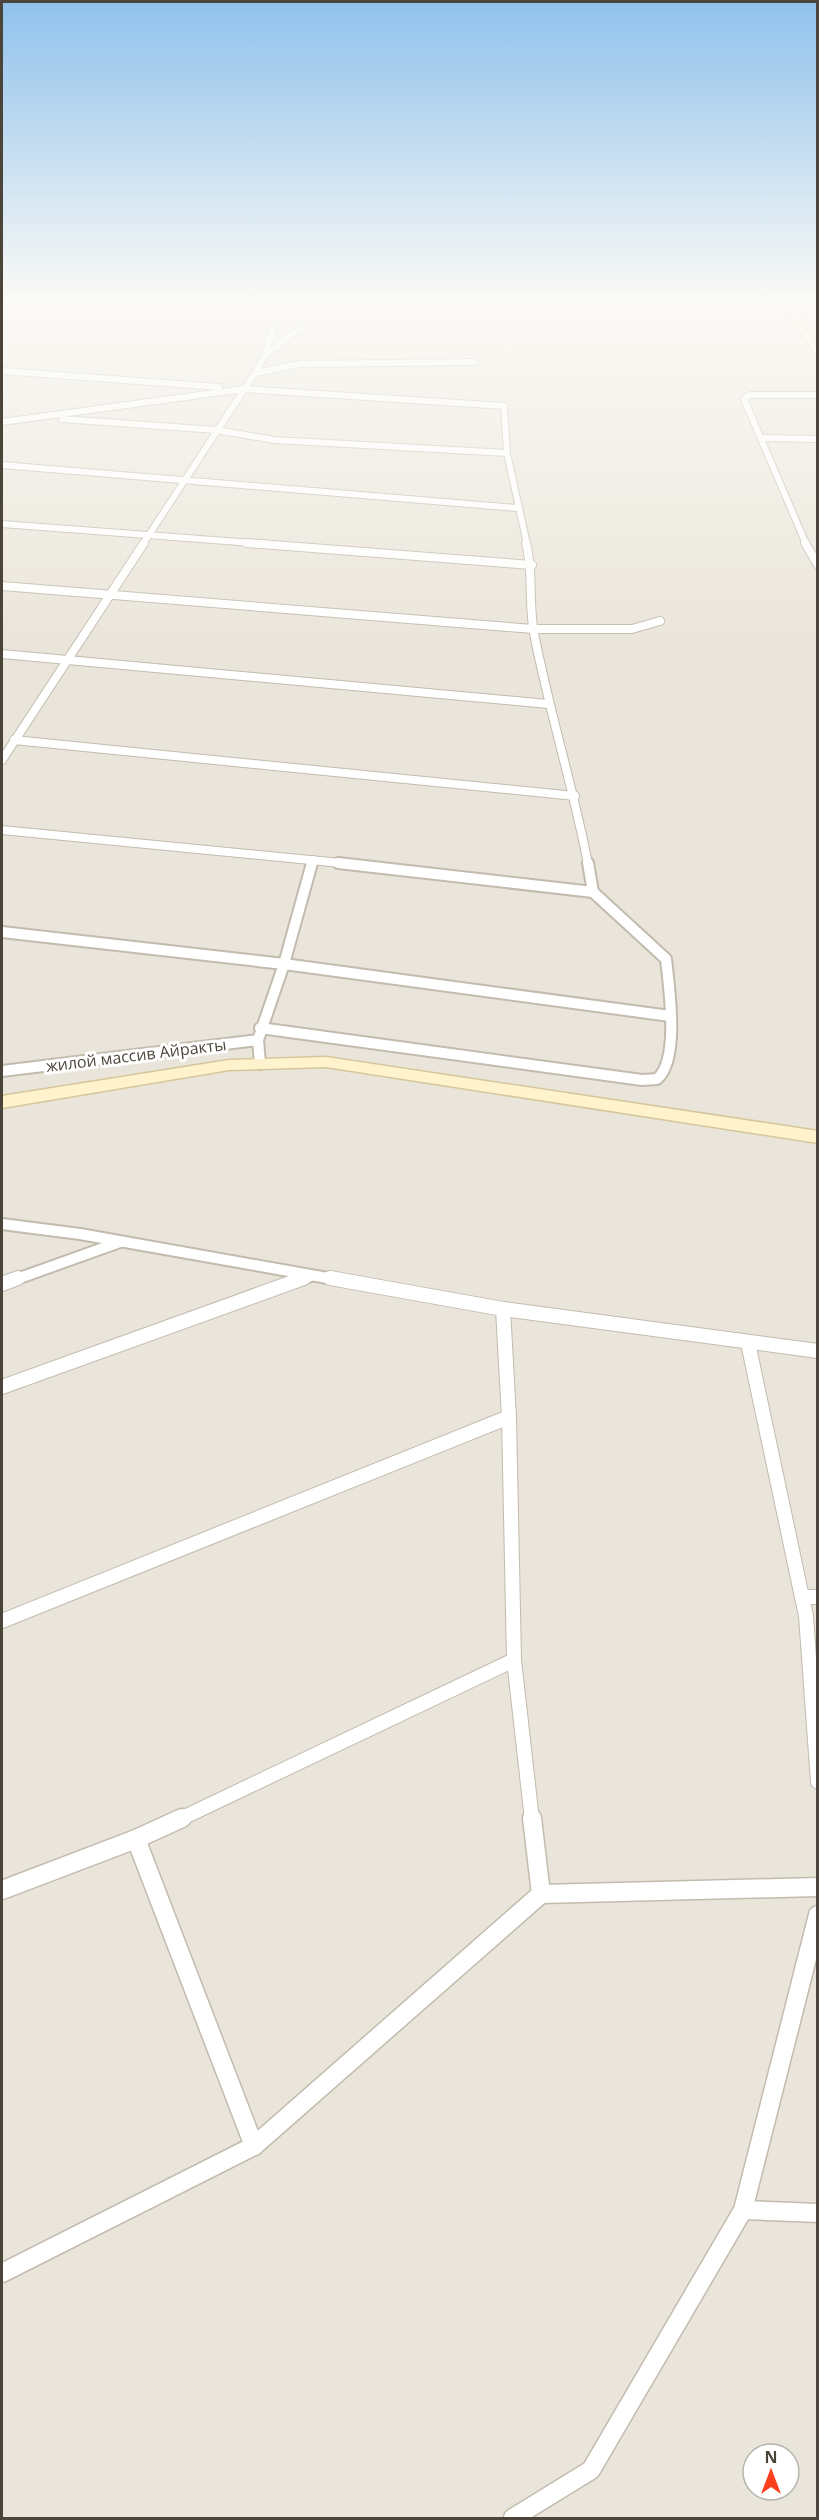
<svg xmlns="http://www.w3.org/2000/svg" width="819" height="2520" viewBox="0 0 819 2520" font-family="'Open Sans',sans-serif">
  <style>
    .residential { fill: #eae5da; fill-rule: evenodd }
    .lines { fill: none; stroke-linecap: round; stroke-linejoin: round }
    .street-far4-casing { stroke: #c2bbae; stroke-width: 8 }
    .street-far3-casing { stroke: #c2bbae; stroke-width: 10 }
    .street-far2-casing { stroke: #c2bbae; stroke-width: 14 }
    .street-far1-casing { stroke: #c2bbae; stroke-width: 16 }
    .street-casing { stroke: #c2bbae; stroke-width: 21 }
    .secondary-casing { stroke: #d6c79b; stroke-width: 3 }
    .street-far4 { stroke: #fff; stroke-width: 6 }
    .street-far3 { stroke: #fff; stroke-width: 8 }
    .street-far2 { stroke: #fff; stroke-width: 10 }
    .street-far1 { stroke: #fff; stroke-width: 14 }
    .street { stroke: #fff; stroke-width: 18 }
    .secondary { fill: #fff3cd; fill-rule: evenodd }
    .labels { text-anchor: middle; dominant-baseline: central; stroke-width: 6; stroke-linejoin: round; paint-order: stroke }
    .street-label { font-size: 16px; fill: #4b4439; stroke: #fff }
  </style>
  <rect width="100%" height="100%" fill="#f6f3ec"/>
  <path class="residential" d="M 2,297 L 817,297 L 817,2518 L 2,2518 ZM 753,2454 L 789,2454 L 789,2490 L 753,2490 Z"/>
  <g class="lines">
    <defs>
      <g id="street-far4">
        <path d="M 266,355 L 301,327"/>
        <path d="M 2,371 L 219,387"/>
        <path d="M 255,373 L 265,356 L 274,325"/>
        <path d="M 62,419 L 216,430 L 274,440 L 507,453"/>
        <path d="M 2,422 L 244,389 L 504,406 L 507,453 L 527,544"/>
        <path d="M 762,438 L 818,439"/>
        <path d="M 2,465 L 517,508"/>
        <path d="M 2,524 L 266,544"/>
        <path d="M 143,544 L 255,373 L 300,364 L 475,362"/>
        <path d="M 806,544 L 744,399 L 750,395 L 818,395"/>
      </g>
      <g id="street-far3">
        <path d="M 247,543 L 532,565"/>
        <path d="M 526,543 C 534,574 528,603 534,633 C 549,711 573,786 588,864"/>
        <path d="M 805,543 L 818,565"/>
        <path d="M 2,586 L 533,629 L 632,629 L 660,621"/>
        <path d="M 2,654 L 548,704"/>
        <path d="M 14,740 L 575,796"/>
        <path d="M 2,760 L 144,543"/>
        <path d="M 2,830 L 351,864"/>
        <path d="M 312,864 L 313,860"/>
      </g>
      <g id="street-far2">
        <path d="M 338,863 L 593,892"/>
        <path d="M 2,932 L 284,964 L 670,1016"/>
        <path d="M 260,1028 L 642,1080 L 657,1079 C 680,1060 669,987 666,959 L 593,892 L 588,863"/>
        <path d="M 258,1040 L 260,1064"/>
        <path d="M 2,1071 L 258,1040 L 284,964 L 312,863"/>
        <path d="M 2,1224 L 80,1234 L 339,1280"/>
        <path d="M 14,1280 L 120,1242"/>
        <path d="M 300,1280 L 311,1276"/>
      </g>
      <g id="street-far1">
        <path d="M 330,1278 L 503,1309 L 509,1417 L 514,1660 L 532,1820"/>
        <path d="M 2,1284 L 18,1278"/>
        <path d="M 503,1309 L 818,1351"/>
        <path d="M 748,1343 L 806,1616 L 818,1782"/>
        <path d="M 2,1387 L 304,1278"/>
        <path d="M 802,1597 L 818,1597"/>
        <path d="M 2,1621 L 509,1417"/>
        <path d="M 178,1820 L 514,1660"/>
      </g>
      <g id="street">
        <path d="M 136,1839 L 182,1818"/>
        <path d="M 2,1890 L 136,1839 L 254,2146"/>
        <path d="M 541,1894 L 818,1887"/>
        <path d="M 743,2210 L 818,2213"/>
        <path d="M 2,2273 L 254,2146 L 541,1894 L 532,1818"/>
        <path d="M 513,2518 L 591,2470 L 743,2210 L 818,1915"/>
      </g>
      <g id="secondary">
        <path d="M 778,297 L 786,297 L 818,347 L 818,358 Z"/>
        <path d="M 326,1057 L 818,1131 L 818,1143 L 326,1067 L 229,1070 L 2,1108 L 2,1096 L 229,1060 Z"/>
      </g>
    </defs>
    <use href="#street-far4" class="street-far4-casing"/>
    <use href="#street-far3" class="street-far3-casing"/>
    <use href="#street-far2" class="street-far2-casing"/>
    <use href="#street-far1" class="street-far1-casing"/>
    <use href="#street" class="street-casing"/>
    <use href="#secondary" class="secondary-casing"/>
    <use href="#street-far4" class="street-far4"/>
    <use href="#street-far3" class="street-far3"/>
    <use href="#street-far2" class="street-far2"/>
    <use href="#street-far1" class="street-far1"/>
    <use href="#street" class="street"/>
    <use href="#secondary" class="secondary"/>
  </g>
  <linearGradient id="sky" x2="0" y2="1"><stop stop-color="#8fc1ec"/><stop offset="0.46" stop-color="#fbfaf6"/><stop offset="1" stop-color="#fbfaf6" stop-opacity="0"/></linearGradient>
  <rect width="819" height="650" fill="url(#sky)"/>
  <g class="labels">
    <g class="street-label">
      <text transform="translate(136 1055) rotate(-7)">жилой массив Айракты</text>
    </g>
  </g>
  <rect width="819" height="2520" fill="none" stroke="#4b4439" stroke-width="6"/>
  <g transform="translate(771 2472)"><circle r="28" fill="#ffffff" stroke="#b7b4b0" stroke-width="1.5"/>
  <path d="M0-4.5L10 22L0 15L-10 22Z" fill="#fc3f1d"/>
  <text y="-9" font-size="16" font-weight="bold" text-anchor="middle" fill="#4b4439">N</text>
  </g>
</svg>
